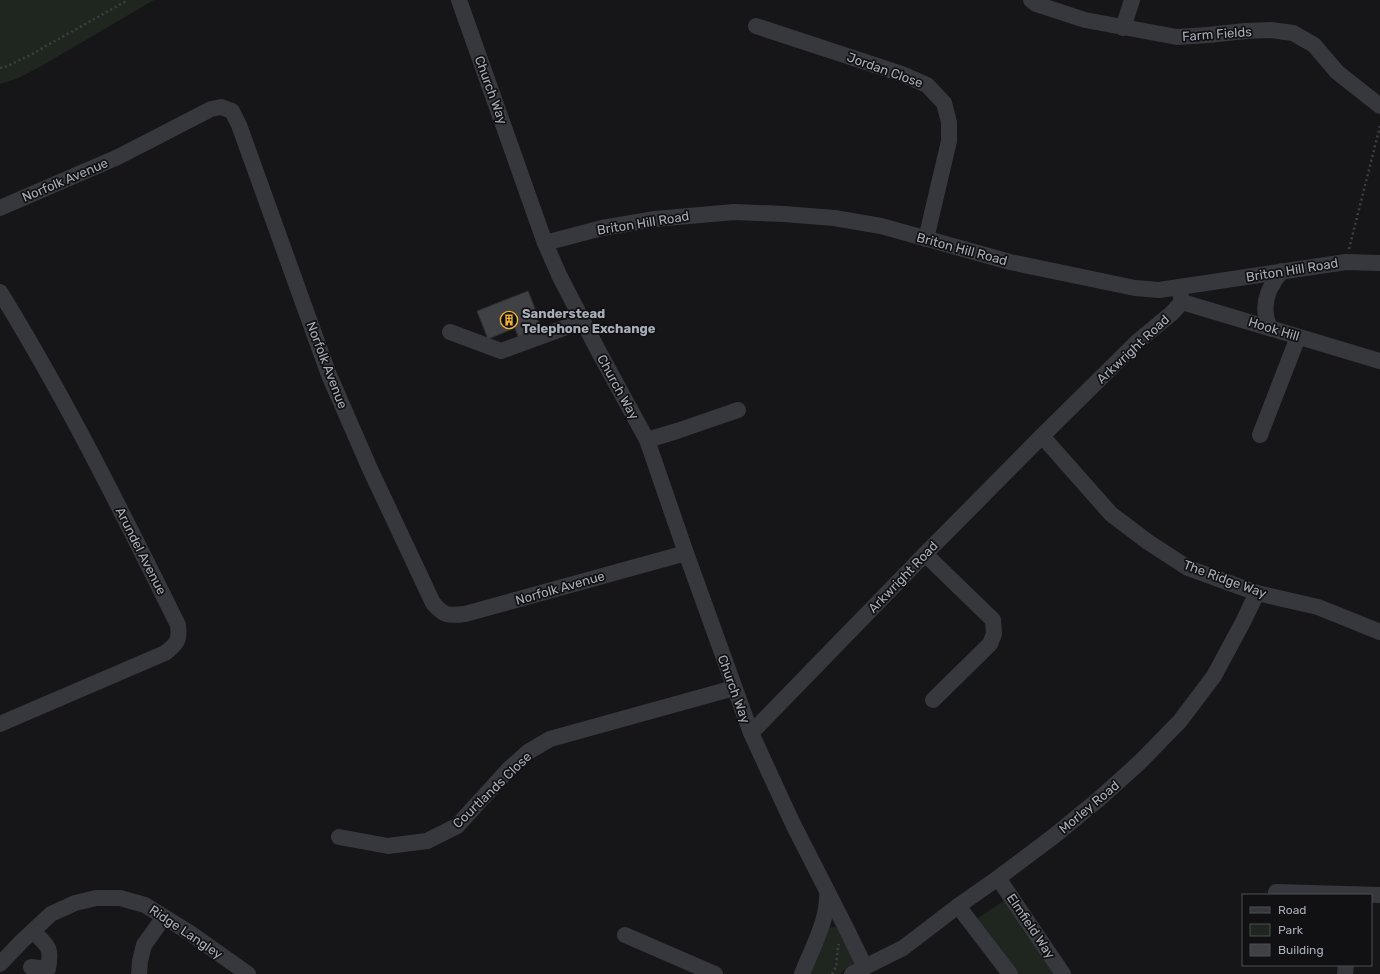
<svg xmlns="http://www.w3.org/2000/svg" width="1380" height="974" viewBox="0 0 1380 974" font-family="Rubik,sans-serif">
  <style>
    .green { fill: #1e261f }
    .building { fill: #404145; stroke: #303034 }
    .lines { fill: none; stroke-linecap: round; stroke-linejoin: round }
    .path { stroke: #3d3f44; stroke-width: 2.5; stroke-dasharray: 2 3; stroke-linecap: butt }
    .minor { stroke: #37383d; stroke-width: 16 }
    .labels { text-anchor: middle; dominant-baseline: central; stroke-width: 3.5; stroke-linejoin: round; paint-order: stroke }
    .street-label { font-size: 13px; fill: #a8adb8; stroke: #111113 }
    .poi-label { font-size: 13px; font-weight: bold; fill: #a8adb8; stroke: #111113; text-anchor: start }
  </style>
  <rect width="100%" height="100%" fill="#161618"/>
  <g class="green">
    <path d="M 0,0 L 154,0 L 38,68 L 16,79 L 0,84 Z"/>
    <path d="M 1005,900 L 1056,974 L 1014,974 L 975,920 Z"/>
    <path d="M 834,927 L 839,929 L 855,962 C 851,968 844,968 840,974 L 807,974 L 829,928 Z"/>
  </g>
  <path class="building" d="M 528,291 L 536,311 L 534,312 L 542,330 L 519,339 L 515,328 L 488,339 L 477,311 Z"/>
  <g class="lines">
    <g class="path">
      <path d="M 0,68 L 8,66 L 32,54 L 128,0"/>
      <path d="M 1349,249 L 1380,126"/>
      <path d="M 832,974 L 836,967 L 838,946 L 839,944"/>
    </g>
    <g class="minor">
      <path d="M 459,0 L 545,243 L 560,277 L 600,354 L 647,440 L 686,553 L 751,733 L 793,824 L 847,930 L 865,967 L 852,974"/>
      <path d="M 1031,0 L 1036,4 L 1085,20 L 1177,37 L 1208,35 L 1245,31 L 1271,30 L 1293,33 L 1314,45 L 1337,72 L 1380,106"/>
      <path d="M 756,26 L 902,74 L 927,85 L 944,103 L 949,122 L 949,141 L 926,239"/>
      <path d="M 1123,28 L 1132,0"/>
      <path d="M 0,208 L 118,157 L 211,109 L 221,107 L 232,111 L 239,125 L 329,375 L 370,469 L 433,603 C 444,616 448,616 465,614 L 686,553"/>
      <path d="M 545,243 L 602,228 L 655,219 L 734,212 L 784,214 L 834,218 L 881,226 L 1010,262 L 1135,288 L 1159,290 L 1346,262 L 1380,263"/>
      <path d="M 0,292 C 66,399 122,512 178,625 C 180,640 177,644 165,653 L 0,724"/>
      <path d="M 1180,292 L 1182,302 L 1380,361"/>
      <path d="M 1270,328 C 1260,307 1267,288 1282,271"/>
      <path d="M 450,332 L 501,351 L 583,321"/>
      <path d="M 1260,435 L 1298,337"/>
      <path d="M 1042,436 L 1111,514 L 1148,542 L 1188,568 L 1257,593 L 1318,607 L 1380,632"/>
      <path d="M 647,440 L 677,431 L 738,410"/>
      <path d="M 925,554 L 993,620 L 994,634 L 990,644 L 933,700"/>
      <path d="M 751,733 L 925,554 L 1042,436 L 1137,342 L 1172,313 L 1182,302"/>
      <path d="M 339,837 L 388,846 L 427,841 L 457,826 L 509,769 L 528,752 L 550,739 L 734,688"/>
      <path d="M 998,878 L 1063,974"/>
      <path d="M 1276,892 L 1380,895"/>
      <path d="M 958,906 L 1010,974"/>
      <path d="M 625,935 L 715,974"/>
      <path d="M 0,964 L 21,942 L 51,914 L 75,903 L 96,898 L 120,898 L 145,905 L 190,933 L 248,974"/>
      <path d="M 31,967 L 48,969 C 52,946 48,947 33,931"/>
      <path d="M 865,967 L 903,948 L 958,906 L 998,878 L 1054,836 L 1099,799 L 1140,762 L 1180,721 L 1214,676 L 1243,622 L 1257,593"/>
      <path d="M 139,974 L 140,961 L 144,945 L 164,917"/>
      <path d="M 802,974 C 812,948 829,919 827,891"/>
      <path d="M 1345,974 L 1346,965"/>
    </g>
  </g>
  <defs>
    <symbol id="building-ring" viewBox="-11 -11 22 22"><circle r="9.5" fill="#111113" stroke="#f2b134" stroke-width="1.5"/><path d="M-4-6H4V6H1V3H-1V6H-4ZM-2.5-4.3h1.7v1.8h-1.7ZM.8-4.3h1.7v1.8H.8ZM-2.5-1h1.7V.8h-1.7ZM.8-1h1.7V.8H.8Z" fill="#f2b134"/></symbol>
  </defs>
  <g fill-rule="evenodd">
    <use href="#building-ring" x="499" y="310" width="20" height="20"/>
  </g>
  <g class="labels">
    <g class="street-label">
      <text transform="translate(1217 34) rotate(-4)">Farm Fields</text>
      <text transform="translate(885 70) rotate(20)">Jordan Close</text>
      <text transform="translate(491 90) rotate(70)">Church Way</text>
      <text transform="translate(65 180) rotate(-23)">Norfolk Avenue</text>
      <text transform="translate(643 223) rotate(-9)">Briton Hill Road</text>
      <text transform="translate(962 249) rotate(15)">Briton Hill Road</text>
      <text transform="translate(1292 270) rotate(-9)">Briton Hill Road</text>
      <text transform="translate(1274 329) rotate(17)">Hook Hill</text>
      <text transform="translate(1133 349) rotate(-43)">Arkwright Road</text>
      <text transform="translate(327 365) rotate(69)">Norfolk Avenue</text>
      <text transform="translate(618 387) rotate(61)">Church Way</text>
      <text transform="translate(141 551) rotate(63)">Arundel Avenue</text>
      <text transform="translate(903 577) rotate(-46)">Arkwright Road</text>
      <text transform="translate(1225 579) rotate(20)">The Ridge Way</text>
      <text transform="translate(560 588) rotate(-16)">Norfolk Avenue</text>
      <text transform="translate(734 689) rotate(70)">Church Way</text>
      <text transform="translate(492 790) rotate(-44)">Courtlands Close</text>
      <text transform="translate(1089 807) rotate(-40)">Morley Road</text>
      <text transform="translate(1031 926) rotate(56)">Elmfield Way</text>
      <text transform="translate(186 932) rotate(34)">Ridge Langley</text>
    </g>
    <g class="poi-label">
      <text x="522" y="313">Sanderstead<tspan x="522" dy="15">Telephone Exchange</tspan></text>
    </g>
  </g>
  <rect x="1242" y="894" width="130" height="72" fill="#111113" stroke="#4d4f55"/>
  <rect x="1250" y="907" width="20" height="6" fill="#37383d" stroke="#4d4f55"/>
  <text x="1278" y="914" font-size="12" fill="#a8adb8">Road</text>
  <rect x="1250" y="924" width="20" height="12" fill="#1e261f" stroke="#4d4f55"/>
  <text x="1278" y="934" font-size="12" fill="#a8adb8">Park</text>
  <rect x="1250" y="944" width="20" height="12" fill="#404145" stroke="#4d4f55"/>
  <text x="1278" y="954" font-size="12" fill="#a8adb8">Building</text>
</svg>
